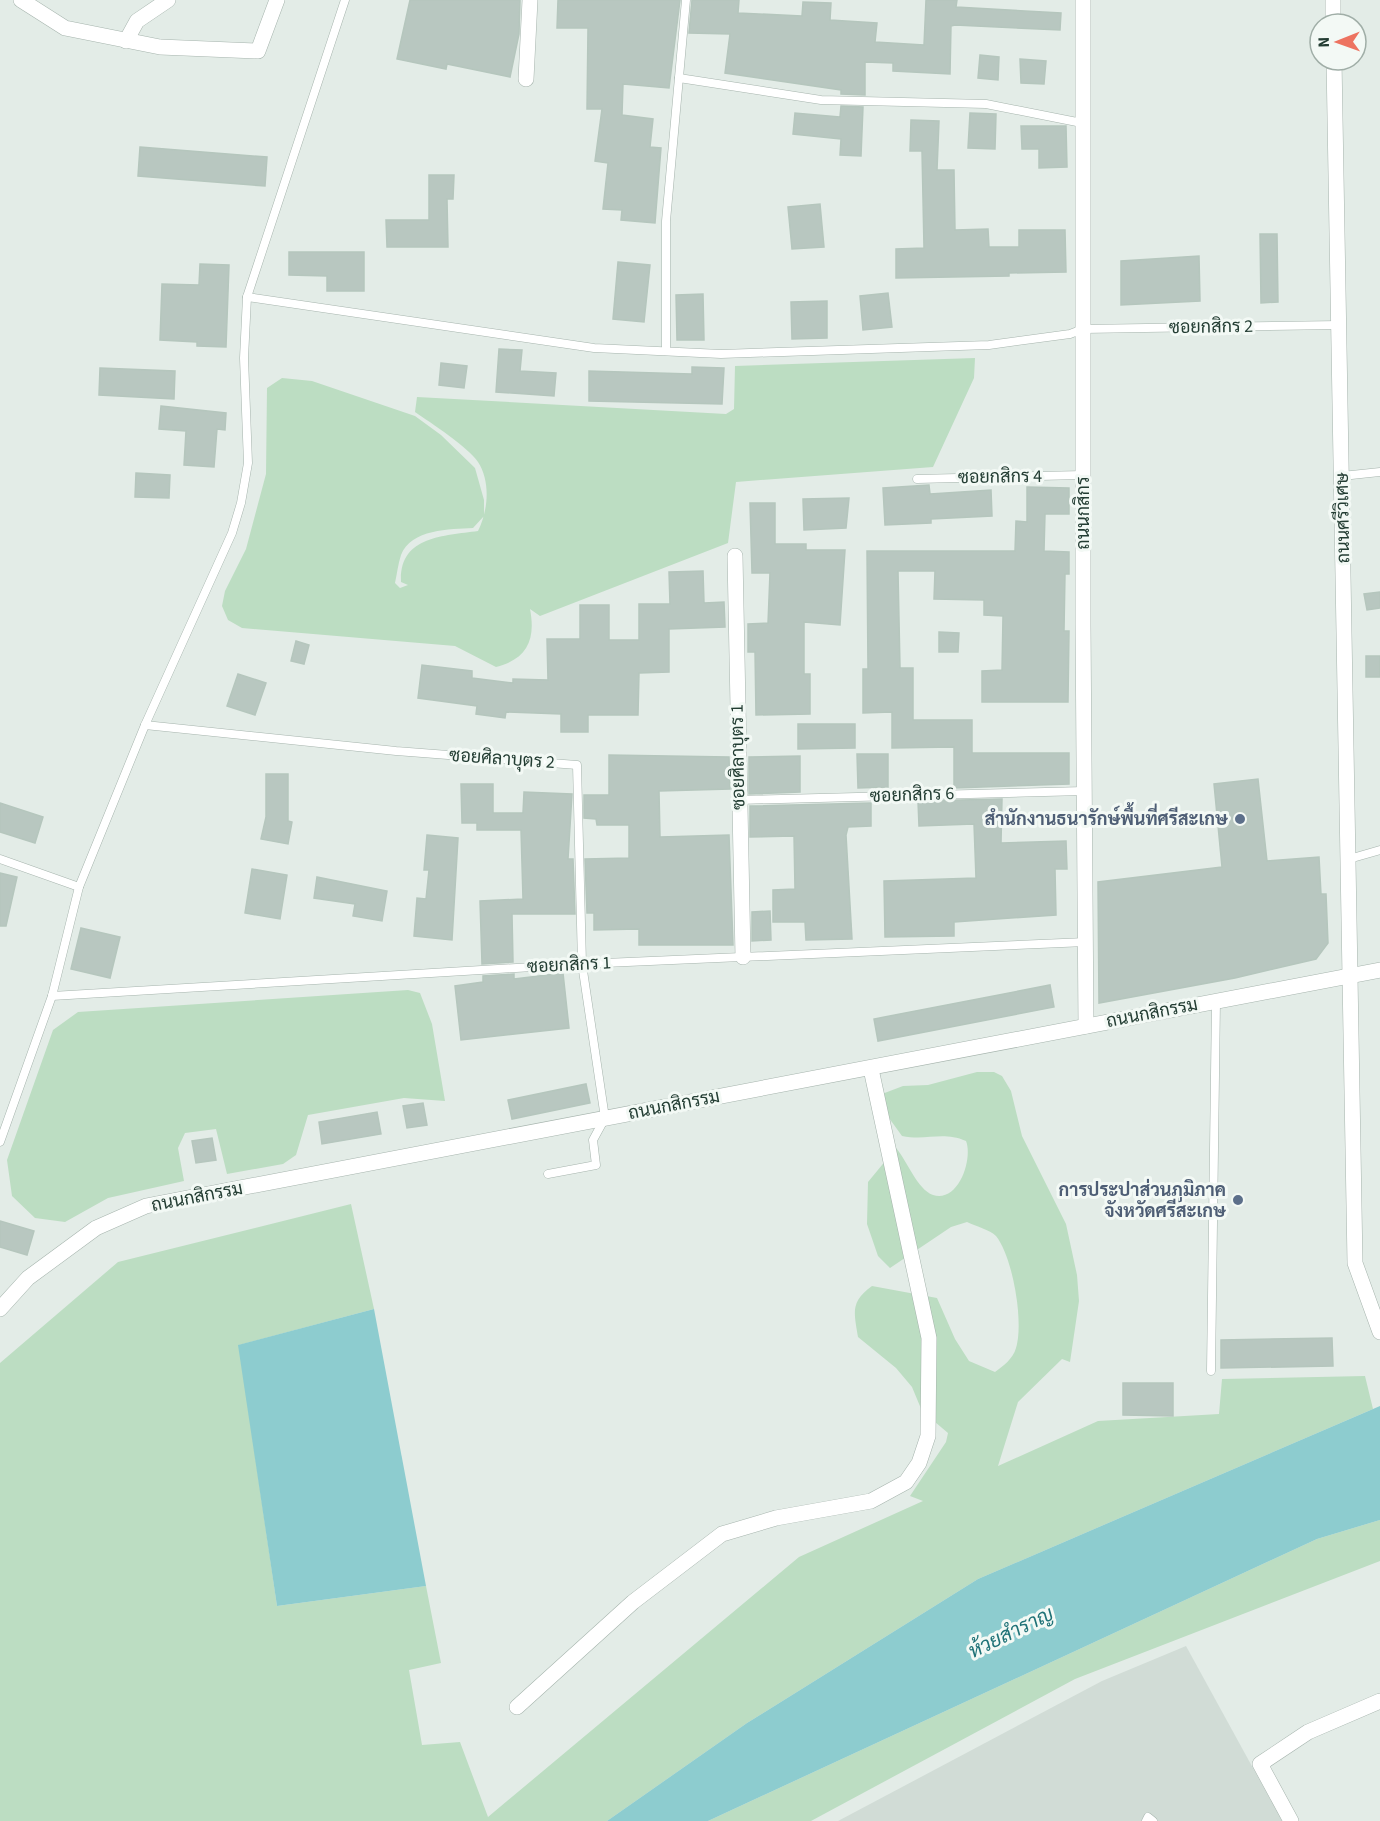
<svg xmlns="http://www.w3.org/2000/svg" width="1380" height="1821" viewBox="0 0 1380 1821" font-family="'Source Sans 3',Sarabun,sans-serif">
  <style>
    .built { fill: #d1dcd6 }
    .green { fill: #bcddc2 }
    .water { fill: #8dcccf }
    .building { fill: #b8c7c0; stroke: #b5c6bd; stroke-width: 1.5 }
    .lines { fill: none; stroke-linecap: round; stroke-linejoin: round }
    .service-casing { stroke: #a6b4ad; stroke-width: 9 }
    .minor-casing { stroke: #a6b4ad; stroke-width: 16 }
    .service { stroke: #fff; stroke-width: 8 }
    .minor { stroke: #fff; stroke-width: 15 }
    .service-dot { fill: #5c6f8a; stroke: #f3f9f5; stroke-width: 2 }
    .labels { text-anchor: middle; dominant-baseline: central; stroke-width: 6; stroke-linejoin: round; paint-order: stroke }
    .street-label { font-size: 18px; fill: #233d33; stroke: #f3f9f5 }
    .service-label { font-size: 18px; font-weight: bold; fill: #4e5e75; stroke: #f3f9f5; text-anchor: end }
    .water-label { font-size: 20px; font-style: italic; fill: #1f7277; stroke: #f3f9f5 }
  </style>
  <rect width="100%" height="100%" fill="#e3ece7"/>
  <path class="built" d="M 1186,1646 L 1282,1821 L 838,1821 L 1102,1681 Z"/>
  <g class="green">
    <path d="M 975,358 L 974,378 L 933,467 L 736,482 L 728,543 L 540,616 L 530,609 C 536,640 527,659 496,667 L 455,646 L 242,628 L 228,620 L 222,606 L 225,591 L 246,549 L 266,474 L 267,388 L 282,378 L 312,381 L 415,416 L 441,435 L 475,468 L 484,500 L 484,516 L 473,528 C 450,529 411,529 401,555 C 398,564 397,574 395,583 L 400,588 L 408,585 L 401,582 C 399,536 443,536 478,531 C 488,511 491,482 478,462 C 468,447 431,423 415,412 L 417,397 L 726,414 L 734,409 L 735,366 Z"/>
    <path d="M 408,990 L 420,993 L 432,1024 L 445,1101 L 404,1098 L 308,1115 L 296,1155 L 283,1164 L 227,1174 L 216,1129 L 185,1133 L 178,1148 L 184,1181 L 108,1198 L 65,1222 L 35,1218 L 12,1196 L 7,1160 L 53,1030 L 78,1012 Z"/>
    <path d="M 977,1072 L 994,1072 L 1002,1076 L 1011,1091 L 1022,1136 L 1066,1224 L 1077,1275 L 1079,1301 L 1070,1362 L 1062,1359 L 1018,1402 L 998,1466 L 1098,1421 L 1219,1414 L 1222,1379 L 1365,1376 L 1373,1409 L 978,1579 L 747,1723 L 607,1821 L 0,1821 L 0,1363 L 118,1262 L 351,1204 L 374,1309 L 239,1345 L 277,1606 L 426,1586 L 441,1663 L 409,1670 L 422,1745 L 460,1742 L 488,1817 L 799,1557 L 923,1501 L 910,1496 L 946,1442 L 948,1433 L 922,1411 L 912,1387 L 896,1368 L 858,1337 C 854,1312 850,1302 872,1286 L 937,1298 L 955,1339 L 969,1361 L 995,1372 C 1003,1366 1013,1359 1016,1348 C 1024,1323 1013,1257 996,1236 C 990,1230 975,1226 967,1222 L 951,1227 L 890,1268 L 878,1256 L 867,1224 L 868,1182 L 896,1148 C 908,1162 917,1189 933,1195 C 959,1203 973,1158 966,1141 C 942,1131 927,1141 902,1136 L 884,1111 L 882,1094 L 903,1086 L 928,1085 Z"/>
    <path d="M 1380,1520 L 1380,1561 L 1075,1679 L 811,1821 L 708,1821 L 1317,1539 Z"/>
  </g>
  <g class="water">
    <path d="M 374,1309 L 426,1586 L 277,1606 L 238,1345 Z"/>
    <path d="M 1380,1406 L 1380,1520 L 1317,1539 L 708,1821 L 607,1821 L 747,1723 L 978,1579 Z"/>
  </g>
  <g class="building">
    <path d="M 410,0 L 520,0 L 519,34 L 510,77 L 447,64 L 446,69 L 397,59 Z"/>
    <path d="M 558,0 L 680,0 L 669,88 L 623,84 L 622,115 L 653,119 L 650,147 L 661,148 L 655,223 L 621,220 L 622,210 L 603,209 L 608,163 L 595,161 L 602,109 L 587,109 L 588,28 L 557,28 Z"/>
    <path d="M 692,0 L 739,0 L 738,13 L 802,16 L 803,2 L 831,3 L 830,20 L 877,23 L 875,42 L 924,45 L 926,0 L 957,0 L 956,7 L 1061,13 L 1060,30 L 955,25 L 951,26 L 950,74 L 893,71 L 893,63 L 865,62 L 865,95 L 841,94 L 841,90 L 725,73 L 730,34 L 689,33 Z"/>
    <path d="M 980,55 L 999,57 L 998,80 L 978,78 Z"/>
    <path d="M 1020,59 L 1046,61 L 1044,84 L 1021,83 Z"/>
    <path d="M 841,106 L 863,107 L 861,156 L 840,155 L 841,139 L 793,134 L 795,113 L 840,117 Z"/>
    <path d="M 970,113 L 996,114 L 995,149 L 968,148 Z"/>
    <path d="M 911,120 L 939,121 L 937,170 L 954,170 L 955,230 L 988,229 L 989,247 L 1019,247 L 1019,230 L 1065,230 L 1066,272 L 1009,273 L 1009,276 L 896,278 L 896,249 L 924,248 L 922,151 L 910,151 Z"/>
    <path d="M 1021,126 L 1066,126 L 1067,167 L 1039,168 L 1039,149 L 1022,149 Z"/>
    <path d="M 140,147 L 267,157 L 265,186 L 138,176 Z"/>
    <path d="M 429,175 L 454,175 L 453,199 L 447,199 L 448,247 L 387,247 L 386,220 L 429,220 Z"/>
    <path d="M 820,204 L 824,247 L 792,249 L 788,207 Z"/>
    <path d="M 1260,234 L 1277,234 L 1278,302 L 1261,303 Z"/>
    <path d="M 289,252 L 364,252 L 364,291 L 327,291 L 327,276 L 289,275 Z"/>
    <path d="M 1199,256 L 1200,301 L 1121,305 L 1121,261 Z"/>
    <path d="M 618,262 L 650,265 L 644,322 L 613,319 Z"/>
    <path d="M 200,264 L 229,265 L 226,347 L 197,346 L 197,342 L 160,340 L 162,284 L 199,285 Z"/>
    <path d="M 888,293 L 892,327 L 863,330 L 860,296 Z"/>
    <path d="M 703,294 L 704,340 L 677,340 L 676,295 Z"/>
    <path d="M 827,301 L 827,338 L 792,339 L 791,302 Z"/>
    <path d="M 499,349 L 522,350 L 520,371 L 556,373 L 554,396 L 496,392 Z"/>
    <path d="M 441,363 L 467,366 L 464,388 L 439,385 Z"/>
    <path d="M 692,367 L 724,368 L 722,404 L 589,401 L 589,371 L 692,374 Z"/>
    <path d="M 100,368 L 175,371 L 174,399 L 99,395 Z"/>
    <path d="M 161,406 L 226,413 L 225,430 L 217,429 L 214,467 L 184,465 L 186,431 L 159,429 Z"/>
    <path d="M 136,473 L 170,475 L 169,498 L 135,497 Z"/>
    <path d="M 929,485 L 930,494 L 991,490 L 992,516 L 931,519 L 931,523 L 885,525 L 883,488 Z"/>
    <path d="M 1027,487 L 1069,488 L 1069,514 L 1045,514 L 1044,551 L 1069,552 L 1069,574 L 1065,574 L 1064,631 L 1069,631 L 1068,702 L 982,702 L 982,671 L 1002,670 L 1003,616 L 984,615 L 984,600 L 934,599 L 935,571 L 898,571 L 900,668 L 913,668 L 913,720 L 972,720 L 972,753 L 1069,753 L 1069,784 L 954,788 L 954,747 L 892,748 L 892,712 L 863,713 L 863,669 L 868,669 L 867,551 L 1015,551 L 1016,521 L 1027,522 Z"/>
    <path d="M 849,498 L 846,528 L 804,530 L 803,499 Z"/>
    <path d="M 750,503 L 775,503 L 775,544 L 806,544 L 806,550 L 845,550 L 840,625 L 804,622 L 804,674 L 810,674 L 810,714 L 756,715 L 755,652 L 748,652 L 748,624 L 768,623 L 770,573 L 752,573 Z"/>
    <path d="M 703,571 L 704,603 L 724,602 L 725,627 L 669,629 L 669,672 L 639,673 L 638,715 L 588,715 L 588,732 L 561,732 L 561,714 L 506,712 L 505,718 L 476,714 L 477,706 L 418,698 L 422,665 L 472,671 L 472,678 L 513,683 L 513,679 L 548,680 L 547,639 L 580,639 L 580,605 L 609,605 L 609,640 L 639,640 L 639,604 L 670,604 L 669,572 Z"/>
    <path d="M 1380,592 L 1380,608 L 1367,610 L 1364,594 Z"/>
    <path d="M 939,632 L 959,633 L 958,652 L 939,652 Z"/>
    <path d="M 296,641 L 309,645 L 304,664 L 291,661 Z"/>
    <rect x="1366" y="656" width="14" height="21"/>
    <path d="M 238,674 L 266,683 L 255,715 L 227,706 Z"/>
    <path d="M 798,724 L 855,724 L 855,748 L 798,749 Z"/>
    <path d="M 857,754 L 888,754 L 888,787 L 858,788 Z"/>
    <path d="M 609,755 L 729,757 L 730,789 L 659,791 L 660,837 L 729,835 L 733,945 L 639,945 L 639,929 L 594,930 L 594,913 L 587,913 L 585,859 L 629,858 L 629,825 L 597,825 L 596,819 L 584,818 L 584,795 L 609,795 Z"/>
    <path d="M 800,756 L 800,792 L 749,794 L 749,757 Z"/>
    <path d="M 266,774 L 288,774 L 288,821 L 292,822 L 288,844 L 261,839 L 266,817 Z"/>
    <path d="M 1258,779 L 1267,861 L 1319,857 L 1321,894 L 1326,894 L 1328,943 L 1316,959 L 1235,978 L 1099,1003 L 1098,882 L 1222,867 L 1214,784 Z"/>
    <path d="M 461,784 L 493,784 L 493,813 L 523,813 L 524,792 L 572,794 L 568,859 L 573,859 L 575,914 L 512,914 L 513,962 L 482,964 L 480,901 L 523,899 L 521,830 L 477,830 L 477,823 L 462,823 Z"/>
    <path d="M 1002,799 L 1001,843 L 1066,841 L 1067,869 L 1055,869 L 1056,915 L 954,922 L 954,936 L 885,937 L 884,881 L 976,878 L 974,824 L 919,826 L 918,801 Z"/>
    <path d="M 0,803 L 43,817 L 35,843 L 0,832 Z"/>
    <path d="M 871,803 L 871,826 L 848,827 L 846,835 L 852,939 L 806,940 L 805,922 L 773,922 L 773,890 L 795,889 L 794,836 L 750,837 L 750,806 Z"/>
    <path d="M 427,835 L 458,838 L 452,940 L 414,936 L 417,898 L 426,899 L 429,870 L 424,870 Z"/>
    <path d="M 252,869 L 287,875 L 280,919 L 245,913 Z"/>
    <path d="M 0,873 L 17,877 L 6,926 L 0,926 Z"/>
    <path d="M 317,877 L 387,891 L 382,921 L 353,916 L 355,904 L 314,898 Z"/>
    <path d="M 770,911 L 771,940 L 752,941 L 752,912 Z"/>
    <path d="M 81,928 L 120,937 L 110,978 L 71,969 Z"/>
    <path d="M 563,973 L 569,1028 L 461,1040 L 455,986 L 483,982 L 483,976 L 514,974 L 514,979 Z"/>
    <path d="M 1050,985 L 1054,1007 L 878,1041 L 874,1019 Z"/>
    <path d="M 586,1084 L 590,1103 L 512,1119 L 508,1100 Z"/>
    <path d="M 423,1103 L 427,1125 L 407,1128 L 403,1106 Z"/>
    <path d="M 377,1112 L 381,1134 L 322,1144 L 319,1122 Z"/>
    <path d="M 212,1138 L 216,1160 L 196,1163 L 192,1141 Z"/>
    <path d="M 0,1221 L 34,1231 L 27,1255 L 0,1247 Z"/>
    <path d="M 1332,1338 L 1333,1366 L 1221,1368 L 1221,1340 Z"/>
    <path d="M 1123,1383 L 1173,1383 L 1173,1416 L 1123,1415 Z"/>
  </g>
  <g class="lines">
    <defs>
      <g id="service">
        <path d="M 679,78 L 821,100 L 986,104 L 1082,123"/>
        <path d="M 247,297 L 594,348 L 721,354 L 989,345 L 1070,334 L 1083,329 L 1339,325"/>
        <path d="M 666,351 L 666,221 L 686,0"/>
        <path d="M 1342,476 L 1380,472"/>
        <path d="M 917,479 L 1083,475"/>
        <path d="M 145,725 L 396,751 L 577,765 L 582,964 L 605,1118 L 593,1140 L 596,1165 L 548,1174"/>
        <path d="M 739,800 L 1084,791"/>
        <path d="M 0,859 L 79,887"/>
        <path d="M 1349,859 L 1380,850"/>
        <path d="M 52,996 L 582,964 L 1086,942"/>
        <path d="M 0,1142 L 52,996 L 79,887 L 145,725 L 232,533 L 241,503 L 248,463 L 244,358 L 247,297 L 345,0"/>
        <path d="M 1211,1371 L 1216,1001"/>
        <path d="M 1146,1821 L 1148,1817 L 1153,1821"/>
      </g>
      <g id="minor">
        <path d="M 21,0 L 65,28 L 160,47 L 258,51 L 277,0"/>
        <path d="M 1083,0 L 1083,625 L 1086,1026"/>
        <path d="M 1333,0 L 1333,24"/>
        <path d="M 126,41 L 137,21 L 168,0"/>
        <path d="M 1334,60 L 1355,1263 L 1380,1332"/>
        <path d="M 526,79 L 530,0"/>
        <path d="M 735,556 L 743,957"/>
        <path d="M 0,1309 L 28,1278 L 96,1228 L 146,1206 L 1380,970"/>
        <path d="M 517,1707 L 633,1602 L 722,1534 L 776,1518 L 871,1501 L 906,1482 L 919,1463 L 928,1436 L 929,1338 L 871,1069"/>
        <path d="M 1291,1821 L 1260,1764 L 1308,1732 L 1380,1701"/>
      </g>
    </defs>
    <use href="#service" class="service-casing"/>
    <use href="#minor" class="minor-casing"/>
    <use href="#service" class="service"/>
    <use href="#minor" class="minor"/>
  </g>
  <g class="service-dot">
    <circle cx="1240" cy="819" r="6"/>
    <circle cx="1238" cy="1200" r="6"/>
  </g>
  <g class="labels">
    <g class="street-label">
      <text transform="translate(1211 327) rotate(-1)">ซอยกสิกร 2</text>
      <text transform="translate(1000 477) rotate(-1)">ซอยกสิกร 4</text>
      <text transform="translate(1083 513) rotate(-90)">ถนนกสิกร</text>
      <text transform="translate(1343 518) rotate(-91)">ถนนศรีวิเศษ</text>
      <text transform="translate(738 757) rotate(-91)">ซอยศิลาบุตร 1</text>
      <text transform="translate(502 759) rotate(4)">ซอยศิลาบุตร 2</text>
      <text transform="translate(912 795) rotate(-2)">ซอยกสิกร 6</text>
      <text transform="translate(569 965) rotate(-3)">ซอยกสิกร 1</text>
      <text transform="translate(1152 1013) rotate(-11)">ถนนกสิกรรม</text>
      <text transform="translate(674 1105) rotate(-11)">ถนนกสิกรรม</text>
      <text transform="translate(197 1197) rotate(-11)">ถนนกสิกรรม</text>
    </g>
    <g class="service-label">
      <text x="1228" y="819">สำนักงานธนารักษ์พื้นที่ศรีสะเกษ</text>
      <text x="1226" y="1190">การประปาส่วนภูมิภาค<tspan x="1226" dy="21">จังหวัดศรีสะเกษ</tspan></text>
    </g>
    <g class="water-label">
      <text transform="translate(1011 1633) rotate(-26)">ห้วยสำราญ</text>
    </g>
  </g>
  <g transform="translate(1338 42) rotate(269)"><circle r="28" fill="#f3f9f5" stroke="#a0aea7" stroke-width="1.5"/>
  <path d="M0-4.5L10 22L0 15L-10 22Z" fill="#ed7360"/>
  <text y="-9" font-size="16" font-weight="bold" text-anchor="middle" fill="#233d33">N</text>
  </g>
</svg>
